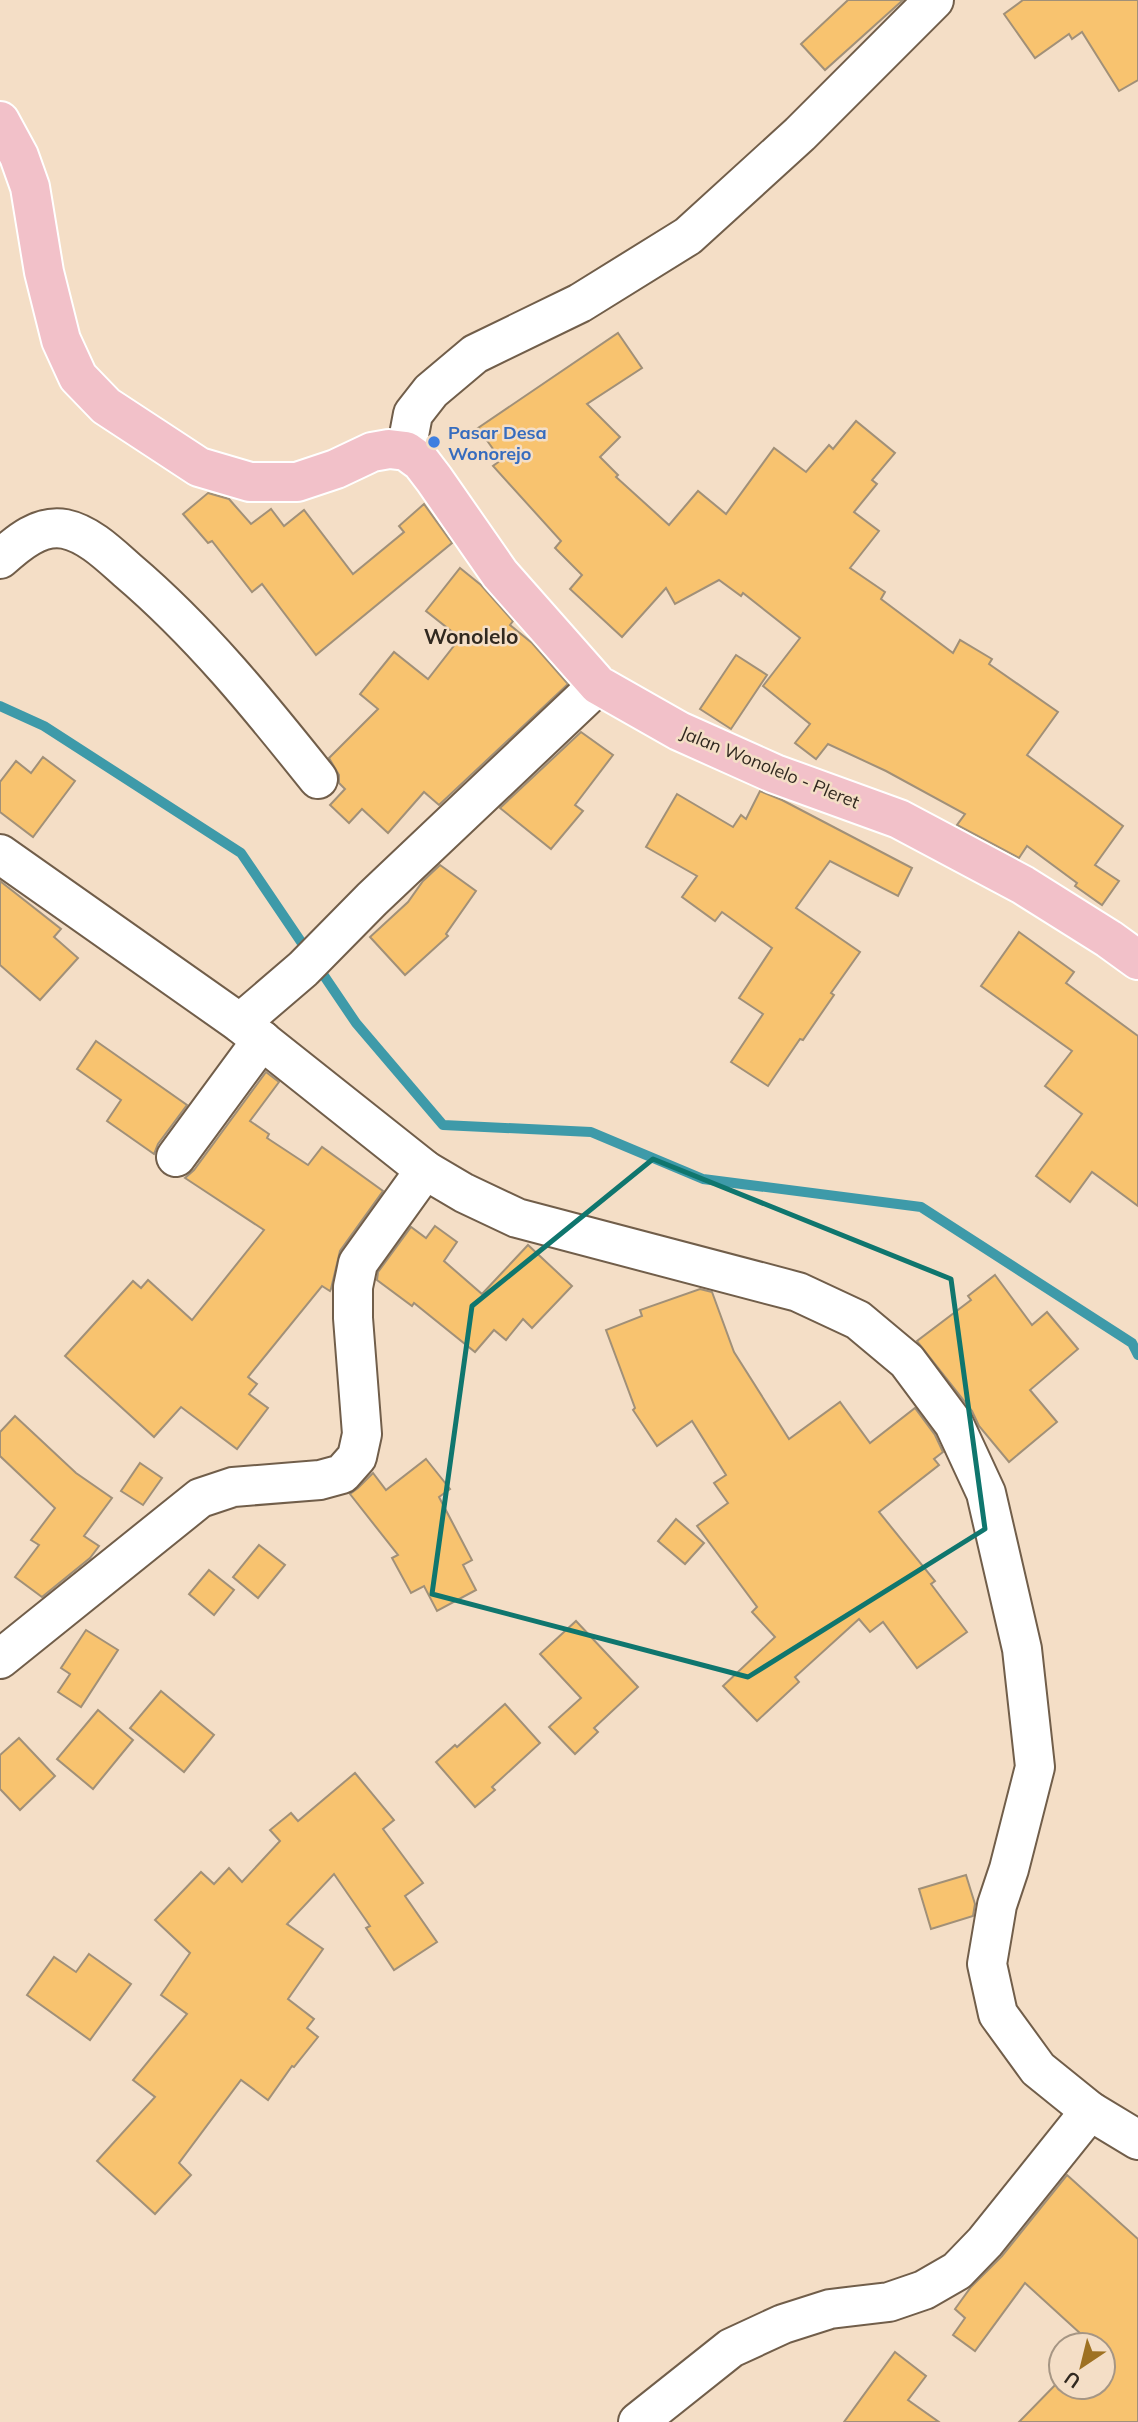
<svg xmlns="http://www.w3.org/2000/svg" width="1138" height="2422" viewBox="0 0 1138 2422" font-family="Mulish,sans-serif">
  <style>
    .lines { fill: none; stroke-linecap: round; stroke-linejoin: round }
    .stream { stroke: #3e9aa9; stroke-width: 10 }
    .building { fill: #f8c36f; stroke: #a19078; stroke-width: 2 }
    .minor-casing { stroke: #715e4a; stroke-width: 42 }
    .major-casing { stroke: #fff; stroke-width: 42 }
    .minor { stroke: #fff; stroke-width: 38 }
    .major { stroke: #f2c1c9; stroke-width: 38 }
    .marked { fill: none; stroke: #0f766e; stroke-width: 5; stroke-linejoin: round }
    .shop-dot { fill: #3f7fe0; stroke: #f4dec6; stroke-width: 2.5 }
    .labels { text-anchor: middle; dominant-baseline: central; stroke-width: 5; stroke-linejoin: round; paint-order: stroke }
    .shop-label { font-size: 18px; font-weight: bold; fill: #366cbe; stroke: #f4dec6; text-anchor: start }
    .street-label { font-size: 18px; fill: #312920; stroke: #f4dec6 }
    .quarter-label { font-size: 21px; font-weight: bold; fill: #312920; stroke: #f4dec6 }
  </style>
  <rect width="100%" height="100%" fill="#f4dec6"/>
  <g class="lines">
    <path class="stream" d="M 0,706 L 44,726 L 241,853 L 356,1023 L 443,1125 L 591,1132 L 703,1179 L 921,1207 L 1132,1343 L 1138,1355"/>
  </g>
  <g class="building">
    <path d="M 848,0 L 903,0 L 825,70 L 801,44 Z"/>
    <path d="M 1023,0 L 1138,0 L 1138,80 L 1119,91 L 1082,32 L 1072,39 L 1069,34 L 1035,58 L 1004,14 Z"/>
    <path d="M 618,333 L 642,368 L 587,404 L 620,437 L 600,457 L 618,475 L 616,477 L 669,525 L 698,491 L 726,514 L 774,448 L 806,472 L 829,445 L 833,449 L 856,421 L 895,453 L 872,480 L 877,484 L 854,512 L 879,531 L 850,568 L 885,592 L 881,599 L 953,653 L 960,640 L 992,659 L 989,664 L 1058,712 L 1027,755 L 1123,826 L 1095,865 L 1119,881 L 1102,905 L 1075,886 L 1077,883 L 1027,846 L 1019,858 L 957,825 L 965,814 L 886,771 L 828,744 L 816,759 L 795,743 L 810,724 L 763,686 L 800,638 L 743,593 L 741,596 L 719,580 L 675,604 L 666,588 L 622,637 L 570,589 L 582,575 L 555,548 L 561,541 L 493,466 L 501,460 L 478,428 Z"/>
    <path d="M 208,493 L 229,499 L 251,524 L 271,509 L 284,526 L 304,510 L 353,574 L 404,532 L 399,526 L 424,504 L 452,543 L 316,655 L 262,584 L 252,592 L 212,541 L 208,543 L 183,514 Z"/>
    <path d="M 460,568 L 481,585 L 513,621 L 510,625 L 532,643 L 568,684 L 439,805 L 424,792 L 388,833 L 362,809 L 349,823 L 330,805 L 345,789 L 339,783 L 339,775 L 329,758 L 378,709 L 360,694 L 394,652 L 428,679 L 460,638 L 426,611 Z"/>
    <path d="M 736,655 L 767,675 L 731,729 L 700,709 Z"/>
    <path d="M 581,732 L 613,755 L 575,805 L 583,811 L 551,849 L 500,808 Z"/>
    <path d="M 43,757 L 75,781 L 33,837 L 0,812 L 0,782 L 16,761 L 31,773 Z"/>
    <path d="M 760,791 L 782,800 L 912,868 L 898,896 L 830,861 L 796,908 L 860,952 L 831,993 L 834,995 L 803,1040 L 800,1039 L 768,1086 L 731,1062 L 763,1014 L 739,998 L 772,948 L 722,912 L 715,921 L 682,897 L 697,876 L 646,847 L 677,794 L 733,827 L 741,815 L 746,819 Z"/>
    <path d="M 440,865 L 476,891 L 446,934 L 448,936 L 405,975 L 370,937 L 408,902 L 423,881 Z"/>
    <path d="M 0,881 L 61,929 L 54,937 L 78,958 L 40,1000 L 0,965 Z"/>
    <path d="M 1019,932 L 1074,972 L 1066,983 L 1138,1036 L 1138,1206 L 1092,1172 L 1070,1202 L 1036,1176 L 1082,1114 L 1045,1086 L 1072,1051 L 981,986 Z"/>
    <path d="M 96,1041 L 187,1105 L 158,1144 L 154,1154 L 107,1121 L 121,1100 L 77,1069 Z"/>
    <path d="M 266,1072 L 279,1082 L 250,1121 L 269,1134 L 267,1138 L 308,1165 L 322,1147 L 383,1191 L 340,1251 L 331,1289 L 330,1291 L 322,1286 L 248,1377 L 257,1384 L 249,1394 L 268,1408 L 237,1449 L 181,1407 L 154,1437 L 65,1356 L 133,1281 L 141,1288 L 148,1280 L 192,1320 L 264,1230 L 185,1178 L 194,1170 Z"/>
    <path d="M 435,1226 L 457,1242 L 444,1261 L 482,1294 L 528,1245 L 572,1286 L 532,1328 L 523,1319 L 506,1340 L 494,1330 L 475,1352 L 414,1303 L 412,1306 L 377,1280 L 378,1272 L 411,1227 L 426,1238 Z"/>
    <path d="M 995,1275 L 1032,1325 L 1047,1312 L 1078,1349 L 1030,1390 L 1057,1422 L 1009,1462 L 979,1426 L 972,1411 L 917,1341 L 971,1300 L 968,1296 Z"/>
    <path d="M 700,1289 L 712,1292 L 734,1352 L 789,1439 L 840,1402 L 870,1443 L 915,1408 L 935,1435 L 943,1452 L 934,1459 L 939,1465 L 879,1512 L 935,1581 L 931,1584 L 967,1632 L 917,1668 L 883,1622 L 870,1632 L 859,1619 L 795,1677 L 799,1682 L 757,1721 L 723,1686 L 775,1637 L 752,1612 L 757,1607 L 697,1526 L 728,1503 L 714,1483 L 726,1475 L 692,1421 L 657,1446 L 633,1410 L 635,1408 L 606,1330 L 642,1316 L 640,1310 Z"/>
    <path d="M 15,1416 L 76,1473 L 112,1498 L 84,1536 L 99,1546 L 90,1558 L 42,1597 L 15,1577 L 39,1545 L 31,1540 L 55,1508 L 0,1456 L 0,1432 Z"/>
    <path d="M 426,1459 L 450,1489 L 439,1497 L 472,1560 L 463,1565 L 476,1590 L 437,1611 L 424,1586 L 411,1593 L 392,1558 L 398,1555 L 350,1494 L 358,1488 L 373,1473 L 386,1490 Z"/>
    <path d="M 140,1463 L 162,1478 L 143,1505 L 121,1491 Z"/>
    <path d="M 676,1519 L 704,1543 L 685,1564 L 658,1541 Z"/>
    <path d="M 259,1545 L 285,1565 L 258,1598 L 233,1577 Z"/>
    <path d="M 209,1570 L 234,1590 L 214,1615 L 189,1594 Z"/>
    <path d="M 576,1621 L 638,1687 L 594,1728 L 598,1732 L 575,1754 L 549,1727 L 581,1698 L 540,1654 Z"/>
    <path d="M 86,1630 L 118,1650 L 81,1707 L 58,1692 L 70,1674 L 61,1668 Z"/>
    <path d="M 161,1691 L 214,1735 L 184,1772 L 130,1728 Z"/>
    <path d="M 505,1704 L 540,1743 L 492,1787 L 495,1790 L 475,1807 L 436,1762 L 455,1745 L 457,1747 Z"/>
    <path d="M 98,1710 L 133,1740 L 93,1789 L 57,1759 Z"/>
    <path d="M 19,1738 L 55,1776 L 20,1810 L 0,1789 L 0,1755 Z"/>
    <path d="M 355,1773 L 394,1820 L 383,1829 L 423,1883 L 405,1896 L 437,1942 L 394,1970 L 366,1928 L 370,1926 L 334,1874 L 287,1924 L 323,1949 L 288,1999 L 314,2019 L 307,2028 L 318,2037 L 294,2067 L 292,2066 L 268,2100 L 241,2080 L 179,2163 L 191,2175 L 155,2214 L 97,2161 L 155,2097 L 133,2080 L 187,2014 L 161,1995 L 190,1953 L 155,1920 L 201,1872 L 214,1884 L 229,1868 L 242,1882 L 280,1841 L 270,1830 L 291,1813 L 298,1821 Z"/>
    <path d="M 966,1875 L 975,1904 L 973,1916 L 931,1929 L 919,1889 Z"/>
    <path d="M 89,1954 L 131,1984 L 90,2040 L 27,1995 L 54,1957 L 76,1972 Z"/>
    <path d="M 1067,2175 L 1138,2239 L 1138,2422 L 1019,2422 L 1061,2379 L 1061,2387 L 1103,2387 L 1103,2345 L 1093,2345 L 1025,2283 L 975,2351 L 953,2335 L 965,2318 L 955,2309 L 971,2287 L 1002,2256 Z"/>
    <path d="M 895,2352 L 926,2376 L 908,2400 L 939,2422 L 844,2422 Z"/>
  </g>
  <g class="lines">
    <defs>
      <g id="minor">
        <path d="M 406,451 L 413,414 L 431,391 L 475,354 L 580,303 L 688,236 L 800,134 L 934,0"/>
        <path d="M 0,559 C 18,543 40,524 65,529 C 89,534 110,555 127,570 C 200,632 259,705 318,779"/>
        <path d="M 0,854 L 240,1023 L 425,1170 L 464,1193 L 517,1218 L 798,1292 L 858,1320 L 907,1361 L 954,1424 L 986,1493 L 1022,1649 L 1035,1767 L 1009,1869 L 997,1905 L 987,1964 L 998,2014 L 1038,2069 L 1090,2111 L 1138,2140"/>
        <path d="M 240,1023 L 303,969 L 372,899 L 598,685"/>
        <path d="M 176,1157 L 262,1040"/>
        <path d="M 0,1659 L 200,1498 L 233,1487 L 320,1480 L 342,1474 L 357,1457 L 362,1434 L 353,1318 L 353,1287 L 358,1263 L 425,1170"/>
        <path d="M 638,2422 L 731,2348 L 783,2324 L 830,2309 L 889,2302 L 924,2290 L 957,2271 L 985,2242 L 1090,2111"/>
      </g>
      <path id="major" d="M 0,121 L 19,156 L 30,187 L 44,272 L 61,340 L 78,377 L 106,406 L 199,467 L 250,482 L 297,482 L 336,469 L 372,452 L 389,449 L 406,451 L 421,462 L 434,479 L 500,574 L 598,685 L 679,731 L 775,774 L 899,819 L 1023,885 L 1109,939 L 1138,960"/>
    </defs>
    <use href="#minor" class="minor-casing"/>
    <use href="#major" class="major-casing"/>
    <use href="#minor" class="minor"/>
    <use href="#major" class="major"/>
  </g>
  <path class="marked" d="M 653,1159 L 951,1279 L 985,1529 L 748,1677 L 432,1594 L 472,1306 Z"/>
  <circle class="shop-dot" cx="434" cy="442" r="7"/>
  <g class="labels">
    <g class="shop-label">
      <text x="448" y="432">Pasar Desa<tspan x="448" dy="21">Wonorejo</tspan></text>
    </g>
    <g class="street-label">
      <text transform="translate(770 767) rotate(22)">Jalan Wonolelo - Pleret</text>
    </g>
    <g class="quarter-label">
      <text x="471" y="636">Wonolelo</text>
    </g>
  </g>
  <g transform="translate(1082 2366) rotate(215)"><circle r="33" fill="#f4dec6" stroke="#a69684" stroke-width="2"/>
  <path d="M0-5L12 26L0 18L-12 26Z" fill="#9e7122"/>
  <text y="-10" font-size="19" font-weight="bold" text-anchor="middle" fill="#312920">U</text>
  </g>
</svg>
